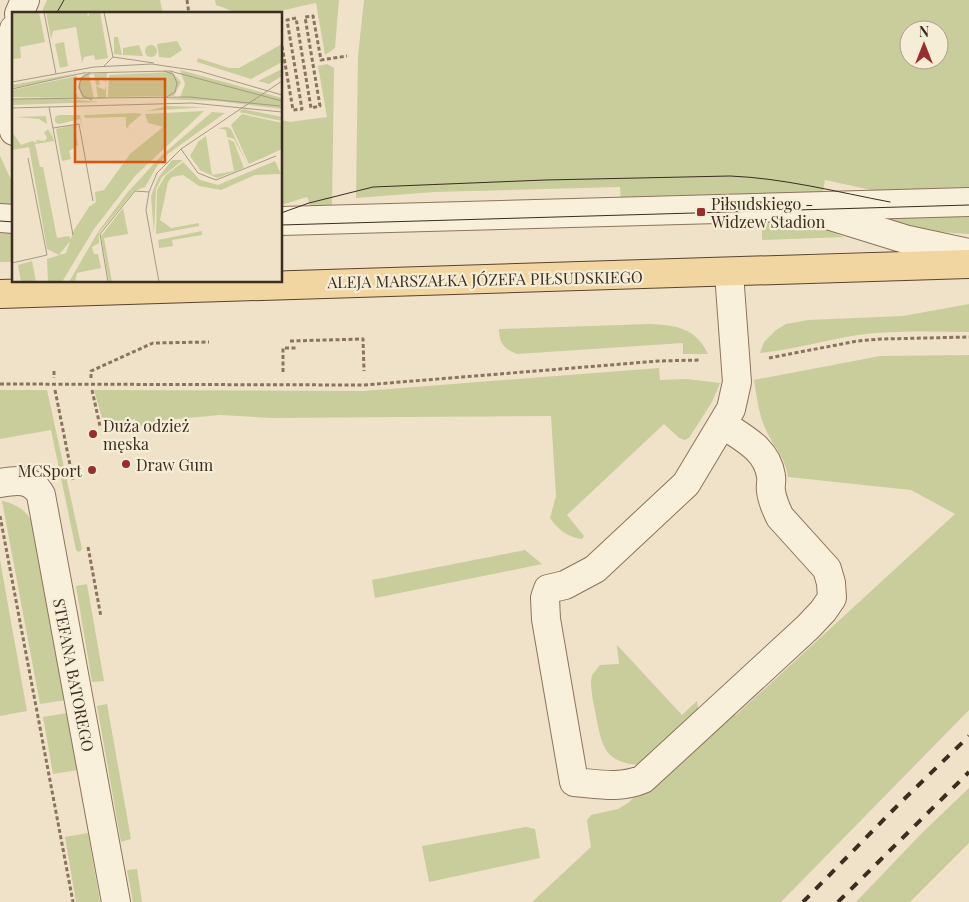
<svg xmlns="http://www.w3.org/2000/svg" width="969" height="902" viewBox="0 0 969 902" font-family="'Playfair Display',serif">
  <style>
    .green { fill: #c8cd9b; fill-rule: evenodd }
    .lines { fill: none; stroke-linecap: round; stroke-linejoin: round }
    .minor-casing { stroke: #8b745d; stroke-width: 30 }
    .major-casing { stroke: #594330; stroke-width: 30 }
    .path { stroke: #8b745d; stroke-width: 3; stroke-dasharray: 4 2.5; stroke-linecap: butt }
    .minor { stroke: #f9f0db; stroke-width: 28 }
    .major { stroke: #f1d6a1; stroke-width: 28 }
    .tram { stroke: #3b2d20; stroke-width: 1 }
    .rail { stroke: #3b2d20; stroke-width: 4; stroke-dasharray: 9 9; stroke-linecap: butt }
    .poi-dot { fill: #9a2d2f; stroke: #f6edd7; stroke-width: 2 }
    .labels { text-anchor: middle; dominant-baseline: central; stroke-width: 4.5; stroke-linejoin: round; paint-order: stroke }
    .poi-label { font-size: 16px; fill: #3b2d20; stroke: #f6edd7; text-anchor: start }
    .street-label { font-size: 16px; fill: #3b2d20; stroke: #f6edd7 }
    .inset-road { fill: none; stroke: #a79a85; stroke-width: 1 }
    .view { fill: #d7550e; fill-opacity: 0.15; stroke: #d7550e; stroke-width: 2.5 }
    .inset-edge { fill: none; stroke: #3b2d20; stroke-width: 2.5 }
  </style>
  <rect width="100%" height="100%" fill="#efe2c8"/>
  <g class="green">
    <path d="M 47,0 L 160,0 L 163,14 L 41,14 Z"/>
    <path d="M 215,0 L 339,0 L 335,48 L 325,55 L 316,3 C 293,7 266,17 242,14 C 237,13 222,7 216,5 Z"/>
    <path d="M 364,0 L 969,0 L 969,190 L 881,192 L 825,180 L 822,196 L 621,202 L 620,187 L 434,192 L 356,198 L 358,56 ZM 909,30 L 939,30 L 939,60 L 909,60 Z"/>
    <path d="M 327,64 L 334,68 L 332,210 L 312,210 L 307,197 L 281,205 L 281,120 L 290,122 L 327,117 L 318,66 Z"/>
    <path d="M 0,156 L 14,186 L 14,207 L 0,205 Z"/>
    <path d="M 969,213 L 969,234 L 924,231 L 869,215 Z"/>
    <path d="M 762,218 C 791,219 817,224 844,237 L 762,240 Z"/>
    <path d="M 0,229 L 14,230 L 14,262 L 0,262 Z"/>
    <path d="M 969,304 L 969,332 C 932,332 894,330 858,335 C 825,340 793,350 760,353 L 764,342 L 776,330 L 786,324 L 808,320 L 903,316 Z"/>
    <path d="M 650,324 C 676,325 696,328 708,354 L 683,354 L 683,343 L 517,354 C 504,349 499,343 499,329 Z"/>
    <path d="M 969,355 L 969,710 L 781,902 L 532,902 L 591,847 L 587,820 L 591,815 L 618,809 L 628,803 L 730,709 L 736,715 L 955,514 L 911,490 L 788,477 C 785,457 776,450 768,434 C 759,418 757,398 754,380 L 880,356 Z"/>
    <path d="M 659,368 L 660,380 L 686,379 L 720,383 L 712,402 L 689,438 L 685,440 L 679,438 L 664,424 L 567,515 L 584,536 L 582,539 C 569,538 557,529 550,518 L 556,496 L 551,416 L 273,418 L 220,415 L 165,420 L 137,427 L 135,419 L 104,425 L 94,390 L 364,391 Z"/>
    <path d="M 0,390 L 47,390 L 82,549 L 79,552 L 76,550 L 51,430 L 0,439 Z"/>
    <path d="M 2,501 C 16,504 24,509 32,521 L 66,700 L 40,704 Z"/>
    <path d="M 525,550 L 542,564 L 375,598 L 372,580 Z"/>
    <path d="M 0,560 L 27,711 L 0,716 Z"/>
    <path d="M 87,584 L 104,681 L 92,682 L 76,586 Z"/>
    <path d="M 617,645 L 682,715 L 697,701 L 699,715 L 640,765 C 605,763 602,747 596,716 C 594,705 591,693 591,681 L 592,675 L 600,665 L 619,664 Z"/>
    <path d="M 107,704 L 131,839 L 121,842 L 97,706 Z"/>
    <path d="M 67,713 L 78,770 L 53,774 L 43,717 Z"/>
    <path d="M 969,788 L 969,843 L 910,902 L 856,902 L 921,834 Z"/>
    <path d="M 526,827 L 535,829 L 540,858 L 429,882 L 422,846 Z"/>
    <path d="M 88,833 L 100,902 L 76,902 L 65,837 Z"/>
    <path d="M 137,869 L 142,902 L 133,902 L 127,870 Z"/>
  </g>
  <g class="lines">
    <defs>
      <g id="minor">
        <path d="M 19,14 L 25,0"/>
        <path d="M 14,29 C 6,62 3,98 14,131"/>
        <path d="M 824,214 L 908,240 L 969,253"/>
        <path d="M 0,218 L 14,219"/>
        <path d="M 281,221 L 969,202"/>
        <path d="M 722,424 C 743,438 767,449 771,476 C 772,481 770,486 771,491 C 772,500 776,509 780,517 L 827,569 L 831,583 L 832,598 L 823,611 L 808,627 L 643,779 C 620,789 599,784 574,782 L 546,619 L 545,598 L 548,589 L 565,585 L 595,569 L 686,484 L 731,409 L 737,382 L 729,273"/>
        <path d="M 0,483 C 17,480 32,478 41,495 L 116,902"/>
      </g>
      <path id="major" d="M 0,294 L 969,264"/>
    </defs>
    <use href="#minor" class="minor-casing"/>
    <use href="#major" class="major-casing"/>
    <g class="path">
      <path d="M 187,0 L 189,14"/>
      <path d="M 281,40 L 293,110 L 302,109 L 287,20 L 296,18 L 311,108 L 320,106 L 305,17 L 313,16 L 321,60 L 347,56"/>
      <path d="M 290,341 L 363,339 L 364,371"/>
      <path d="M 769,358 L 857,341 L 881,339 L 969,337"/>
      <path d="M 54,371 L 54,378"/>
      <path d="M 283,372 L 283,348 L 296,348"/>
      <path d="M 91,378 L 91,371 L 153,343 L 209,342"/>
      <path d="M 0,384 L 364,385 L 659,361 L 700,360"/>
      <path d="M 55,390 L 73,480"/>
      <path d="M 92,390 L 100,426"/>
      <path d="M 0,516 L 73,902"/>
      <path d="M 88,547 L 101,617"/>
    </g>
    <use href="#minor" class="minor"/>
    <use href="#major" class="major"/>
    <g class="tram">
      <path d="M 56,14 L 64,0"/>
      <path d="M 281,213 L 309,203 L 373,187 L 545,180 L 730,176 C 783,178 837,192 890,202"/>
      <path d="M 0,221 L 14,222"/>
      <path d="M 281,225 L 969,205"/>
    </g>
    <g class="rail">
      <path d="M 803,902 L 898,805 L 969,736"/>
      <path d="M 838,902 L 969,772"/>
    </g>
  </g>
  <g class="poi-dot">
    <rect x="696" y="207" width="10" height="10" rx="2.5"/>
    <circle cx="93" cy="434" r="5"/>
    <circle cx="126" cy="464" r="5"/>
    <circle cx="92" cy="470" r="5"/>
  </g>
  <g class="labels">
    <g class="poi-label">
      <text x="711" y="203">Piłsudskiego -<tspan x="711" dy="18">Widzew Stadion</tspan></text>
      <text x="103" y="425">Duża odzież<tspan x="103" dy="18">męska</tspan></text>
      <text x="136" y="464">Draw Gum</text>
      <text x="82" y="470" text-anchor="end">MCSport</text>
    </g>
    <g class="street-label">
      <text transform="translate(485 279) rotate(-1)">ALEJA MARSZAŁKA JÓZEFA PIŁSUDSKIEGO</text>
      <text transform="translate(74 675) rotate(79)">STEFANA BATOREGO</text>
    </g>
  </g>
  <g transform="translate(12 12)">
    <rect width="270" height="270" fill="#efe2c8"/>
    <path d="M 0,0 L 27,0 L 33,30 L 8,35 L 9,46 L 1,47 L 1,57 ZM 34,0 L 75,0 L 76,5 L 78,0 L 88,0 L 96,46 L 83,48 L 82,43 L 72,45 L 70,51 L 64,15 L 41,19 L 39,27 ZM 102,25 L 106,25 L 110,43 L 102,42 ZM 165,29 L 170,38 L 158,46 L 147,45 L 145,32 ZM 52,30 L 56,54 L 48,56 L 43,32 ZM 270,32 L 270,50 L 239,67 L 185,50 L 186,46 L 217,56 L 227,56 ZM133 39a6 6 0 1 1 12 0a6 6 0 1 1-12 0ZM 127,33 L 131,44 L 111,43 L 111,36 ZM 270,57 L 270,64 L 257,72 L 246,69 ZM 168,58 L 270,86 L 270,97 L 205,89 L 144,87 L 168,86 L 173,72 ZM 160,60 L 169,70 L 162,84 L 96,85 L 97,63 ZM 66,61 L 23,72 L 0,76 L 0,73 ZM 95,61 L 94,71 L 92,67 L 87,68 L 88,73 L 84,73 L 82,62 L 77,63 L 82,86 L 86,85 L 84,74 L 93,78 L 94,73 L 94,86 L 73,87 L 70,85 L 66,75 L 69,65 L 72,62 ZM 65,64 L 62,75 L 66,86 L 0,85 L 0,78 ZM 44,86 L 88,90 L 0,93 L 0,87 ZM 155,94 L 189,95 L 197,95 L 134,99 ZM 231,97 L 270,105 L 270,109 L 227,100 ZM 192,99 L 123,164 L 82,217 L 50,270 L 36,270 L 35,247 L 54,241 L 62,218 L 77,195 L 84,190 L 83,180 L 92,178 L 118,142 L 151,115 L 136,111 L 133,102 ZM 200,100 L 213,101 L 157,141 L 145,154 L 133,175 L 122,179 L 87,221 L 87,231 L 80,235 L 82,242 L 86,242 L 89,256 L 65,261 L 63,270 L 57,270 L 86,220 L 115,181 L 149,144 ZM 124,101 L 130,102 L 116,114 L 117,117 L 114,115 L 114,105 L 73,106 L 72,103 ZM 230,102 L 270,111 L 270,137 L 237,152 L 219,113 ZM 47,103 L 68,103 L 71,118 L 68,107 L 47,112 L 43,110 L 43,105 ZM 34,104 L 35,112 L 27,107 L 2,105 ZM 62,113 L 66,133 L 57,139 L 59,147 L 50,149 L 44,117 ZM 215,115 L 219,117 L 236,154 L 222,127 L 215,125 L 214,118 L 206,116 ZM 38,116 L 42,129 L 23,132 L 28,155 L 31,155 L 45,226 L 57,224 L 59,228 L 47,243 L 35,237 L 17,135 L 0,138 L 0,120 L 9,133 L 20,129 L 25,131 L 24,128 L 33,129 L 35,125 L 32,121 L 36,117 L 40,125 ZM 194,124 L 200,163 L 222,159 L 216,127 L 222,130 L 232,156 L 205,166 L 188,158 L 178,144 L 186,130 ZM 160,148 L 171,148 L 150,165 L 144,177 L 142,222 L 139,184 L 146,166 ZM 263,149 L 269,162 L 243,163 L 209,178 L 187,174 L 171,163 L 160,165 L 156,170 L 148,208 L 159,216 L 187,211 L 187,214 L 144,222 L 145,178 L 154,163 L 171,150 L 188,168 L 206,173 ZM 111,196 L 116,222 L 92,226 L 100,270 L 97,270 L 89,224 ZM 190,219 L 190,223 L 160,228 L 161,234 L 147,236 L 146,228 ZM 20,249 L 24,270 L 9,270 L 6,253 Z" fill="#c8cd9b"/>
    <path class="inset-road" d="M 32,0 L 44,62M 101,45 L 142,51M 92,54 L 101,45 L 92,0M 152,59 L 161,62 L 165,71 L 163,80 L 153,86M 78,61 L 69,66 L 67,75 L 71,84 L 80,88M 0,70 L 82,55 L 140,52 L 187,59 L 270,83M 0,77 L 71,61 L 158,59 L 270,89M 0,87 L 177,85 L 268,94M 37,95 L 61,223M 0,96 L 180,91 L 270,100M 41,116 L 67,112 L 81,189M 169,137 L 186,161 L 204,168 L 264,144M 0,251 L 35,243 L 16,146M 96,270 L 88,222 L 123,179 L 137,180M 147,270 L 134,198 L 137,180 L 145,161 L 169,137 L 270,69"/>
    <path class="view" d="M 63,67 L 153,67 L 153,150 L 63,150 Z"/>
    <rect width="270" height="270" class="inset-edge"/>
  </g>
  <g transform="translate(924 45)"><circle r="24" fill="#f6edd7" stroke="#aba08e"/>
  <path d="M0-4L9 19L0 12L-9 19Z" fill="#9a2d2f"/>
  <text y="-8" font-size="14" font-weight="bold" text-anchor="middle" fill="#3b2d20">N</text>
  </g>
</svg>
